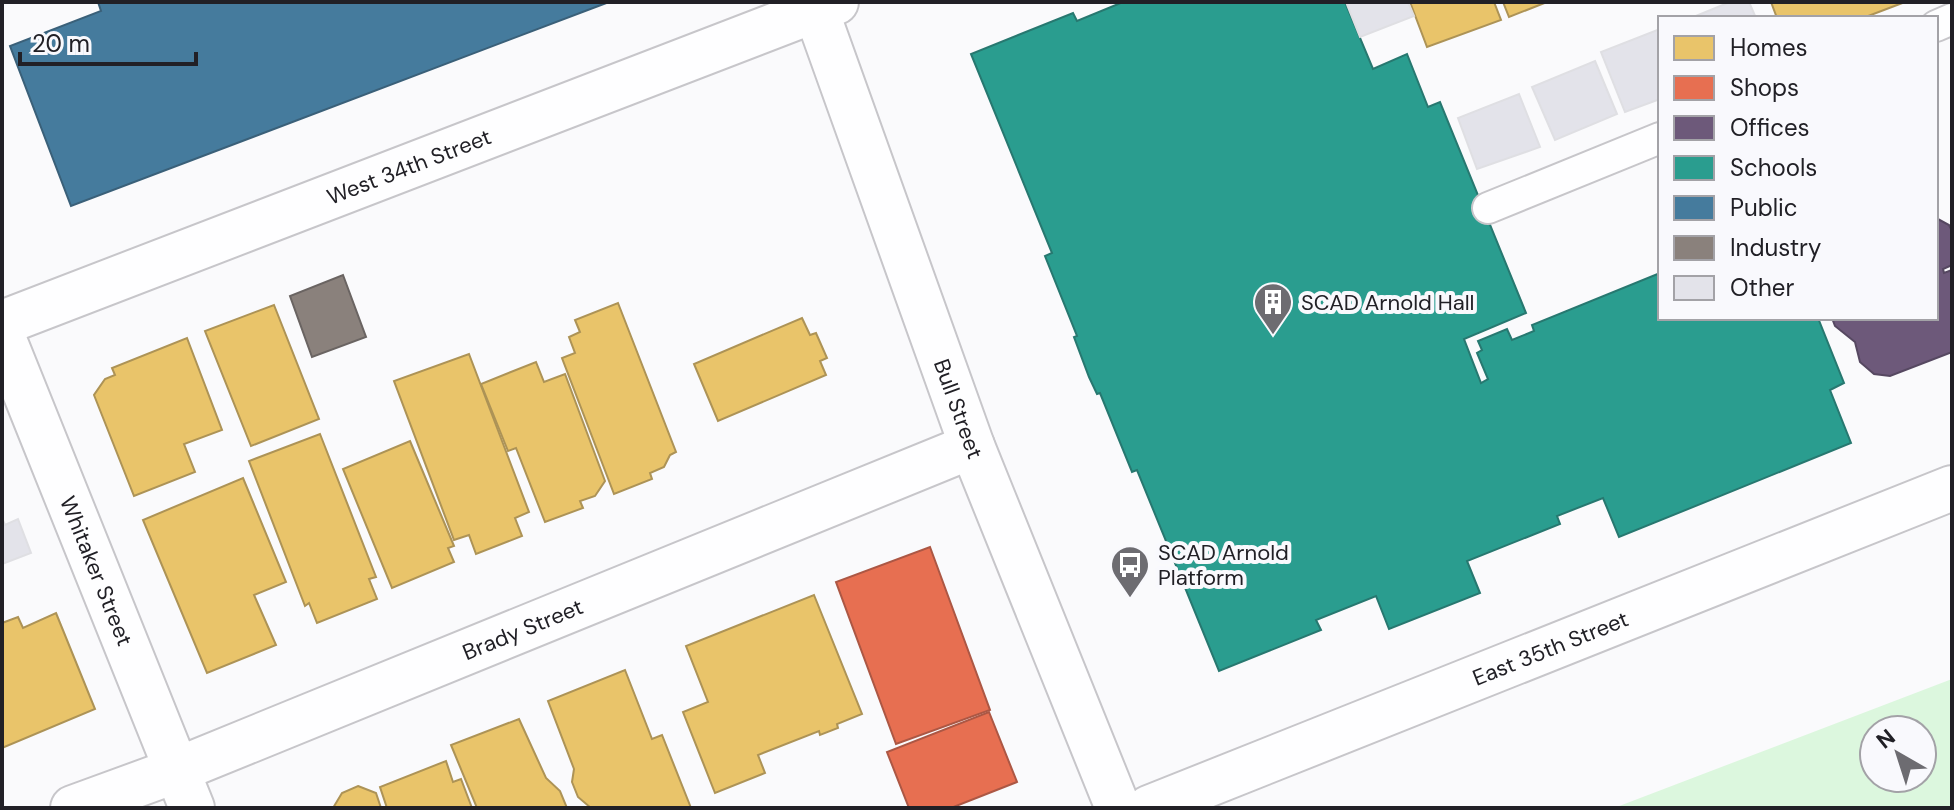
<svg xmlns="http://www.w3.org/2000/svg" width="1954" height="810" viewBox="0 0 1954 810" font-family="'DM Sans',sans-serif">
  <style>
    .green { fill: #dcf7de; fill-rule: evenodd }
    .homes { fill: #e9c46a; stroke: #ad9356; stroke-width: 2 }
    .shops { fill: #e76f51; stroke: #ac5744; stroke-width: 2 }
    .offices { fill: #6d597a; stroke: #564861; stroke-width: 2 }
    .schools { fill: #2a9d8f; stroke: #277870; stroke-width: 2 }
    .public { fill: #457b9d; stroke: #3a6079; stroke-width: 2 }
    .industry { fill: #8a817c; stroke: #6a6462; stroke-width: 2 }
    .building { fill: #e3e3ea; stroke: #dfdfe3; stroke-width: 2 }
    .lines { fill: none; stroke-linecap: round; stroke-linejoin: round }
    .lane-casing { stroke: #c7c6ca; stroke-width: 34 }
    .street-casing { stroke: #c7c6ca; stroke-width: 48 }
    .secondary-casing { stroke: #c7c6ca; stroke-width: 48 }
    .lane { stroke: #fefeff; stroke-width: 30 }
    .street { stroke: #fefeff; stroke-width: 44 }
    .secondary { stroke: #fefeff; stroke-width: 44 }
    .labels { text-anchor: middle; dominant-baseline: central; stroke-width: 8; stroke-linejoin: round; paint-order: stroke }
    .street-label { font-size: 22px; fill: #212026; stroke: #f9f9fd }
    .poi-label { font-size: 22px; fill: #212026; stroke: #f9f9fd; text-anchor: start }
  </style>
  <rect width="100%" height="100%" fill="#fafafc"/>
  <path class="green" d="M 1952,679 L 1952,808 L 1614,808 ZM 1874,730 L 1922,730 L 1922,778 L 1874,778 Z"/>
  <g class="homes">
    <path d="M 1410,2 L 1494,2 L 1501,20 L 1427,47 Z"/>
    <path d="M 1503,2 L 1547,2 L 1509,17 Z"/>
    <path d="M 1771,2 L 1905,2 L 1863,18 L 1777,18 Z"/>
    <path d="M 618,303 L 676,452 L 670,455 L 664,467 L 650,473 L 652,479 L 614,494 L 562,358 L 575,353 L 569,337 L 580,332 L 575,320 Z"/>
    <path d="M 274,305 L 319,419 L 251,446 L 205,331 Z"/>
    <path d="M 802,318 L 810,335 L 816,333 L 827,358 L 820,361 L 826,375 L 718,421 L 694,364 Z"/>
    <path d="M 187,338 L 222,430 L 184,444 L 195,472 L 134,496 L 94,395 L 105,379 L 115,375 L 112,368 Z"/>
    <path d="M 469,354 L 529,512 L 515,518 L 522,536 L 476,554 L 469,535 L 454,540 L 394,381 Z"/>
    <path d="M 536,362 L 544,382 L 565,374 L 605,481 L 595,496 L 580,501 L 583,508 L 545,522 L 516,448 L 508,451 L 481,384 Z"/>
    <path d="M 320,434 L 376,577 L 369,579 L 377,599 L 317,623 L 309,603 L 305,606 L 249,461 Z"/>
    <path d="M 410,441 L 454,546 L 448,548 L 454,562 L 392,588 L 343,469 Z"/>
    <path d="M 243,478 L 286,582 L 254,595 L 276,645 L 207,673 L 143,520 Z"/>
    <path d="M 814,595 L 862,714 L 837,724 L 838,728 L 820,735 L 819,731 L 758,755 L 765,773 L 715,793 L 683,712 L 708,702 L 686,646 Z"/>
    <path d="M 56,613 L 95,709 L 2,748 L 2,623 L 18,617 L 23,628 Z"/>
    <path d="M 625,670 L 652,739 L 662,735 L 691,808 L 591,808 L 578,797 L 572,782 L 574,769 L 548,701 Z"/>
    <path d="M 519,719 L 546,778 L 560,791 L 567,808 L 477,808 L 451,745 Z"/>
    <path d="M 446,761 L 453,782 L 461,779 L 472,808 L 387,808 L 380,787 Z"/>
    <path d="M 358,786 L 376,793 L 381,808 L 333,808 L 342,793 Z"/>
  </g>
  <g class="shops">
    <path d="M 930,547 L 990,710 L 896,744 L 836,582 Z"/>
    <path d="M 989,712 L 1017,782 L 951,808 L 909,808 L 887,752 Z"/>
  </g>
  <path class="offices" d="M 1936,218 L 1949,225 L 1952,231 L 1952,265 L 1943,269 L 1944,273 L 1952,270 L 1952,352 L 1890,376 L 1874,374 L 1860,362 L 1855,342 L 1835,326 L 1832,318 L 1936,318 Z"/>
  <path class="schools" d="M 1123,2 L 1345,2 L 1373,69 L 1407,54 L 1428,107 L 1440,102 L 1526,313 L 1464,339 L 1481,383 L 1488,379 L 1477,353 L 1482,350 L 1478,341 L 1507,329 L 1512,340 L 1534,331 L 1532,325 L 1660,273 L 1660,318 L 1818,318 L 1844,383 L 1830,390 L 1851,443 L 1619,537 L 1603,498 L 1557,516 L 1560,524 L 1467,561 L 1480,593 L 1389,629 L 1376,596 L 1316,620 L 1321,630 L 1219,671 L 1137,470 L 1132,472 L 1100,393 L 1097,394 L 1089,377 L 1074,337 L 1077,336 L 1045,256 L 1052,253 L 971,54 L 1073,13 L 1077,21 Z"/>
  <path class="public" d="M 98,2 L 609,2 L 71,206 L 10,46 L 101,11 Z"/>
  <path class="industry" d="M 343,275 L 366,337 L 312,357 L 290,296 Z"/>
  <g class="building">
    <path d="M 1346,2 L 1408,2 L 1414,16 L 1360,37 Z"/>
    <path d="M 1730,2 L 1749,2 L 1756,18 L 1691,18 Z"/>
    <path d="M 1660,29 L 1660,99 L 1625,112 L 1601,52 Z"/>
    <path d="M 1595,61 L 1617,114 L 1555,140 L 1532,87 Z"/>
    <path d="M 1519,94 L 1540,147 L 1477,169 L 1458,118 Z"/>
    <path d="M 2,518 L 5,525 L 18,519 L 31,553 L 2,564 Z"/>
  </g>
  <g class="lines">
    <defs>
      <g id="lane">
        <path d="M 1936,26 L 1952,19"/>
        <path d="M 1488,208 L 1660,138"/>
      </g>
      <g id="street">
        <path id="s1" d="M 2,323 L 836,2"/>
        <path id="s2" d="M 73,808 L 177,770 L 972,446"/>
        <path id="s3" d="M 1149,808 L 1952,488"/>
      </g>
      <g id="secondary">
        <path id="s4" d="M 813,2 L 972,446 L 1118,808"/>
        <path id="s5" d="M 2,335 L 192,808"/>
      </g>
    </defs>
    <use href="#lane" class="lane-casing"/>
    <use href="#street" class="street-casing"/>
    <use href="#secondary" class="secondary-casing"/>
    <use href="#lane" class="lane"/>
    <use href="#street" class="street"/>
    <use href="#secondary" class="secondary"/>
  </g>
  <defs>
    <symbol id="building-pin" viewBox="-11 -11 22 30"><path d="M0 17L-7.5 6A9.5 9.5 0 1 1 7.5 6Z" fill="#6d6c71" stroke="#f9f9fd"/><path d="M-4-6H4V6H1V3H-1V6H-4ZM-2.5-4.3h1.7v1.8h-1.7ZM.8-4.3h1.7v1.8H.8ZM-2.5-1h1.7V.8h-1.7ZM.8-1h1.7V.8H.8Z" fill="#fff"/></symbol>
    <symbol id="bus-pin" viewBox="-11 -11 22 30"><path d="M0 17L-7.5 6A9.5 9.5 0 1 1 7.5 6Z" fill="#6d6c71" stroke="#f9f9fd"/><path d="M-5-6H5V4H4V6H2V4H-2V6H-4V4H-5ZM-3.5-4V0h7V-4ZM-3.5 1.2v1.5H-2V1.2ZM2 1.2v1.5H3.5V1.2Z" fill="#fff"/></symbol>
  </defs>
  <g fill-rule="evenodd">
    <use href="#building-pin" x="1251" y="280" width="44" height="60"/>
    <use href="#bus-pin" x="1108" y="543" width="44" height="60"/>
  </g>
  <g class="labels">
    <g class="street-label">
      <text stroke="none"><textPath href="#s1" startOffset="436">West 34th Street</textPath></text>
      <text stroke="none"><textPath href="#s4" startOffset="432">Bull Street</textPath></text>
      <text stroke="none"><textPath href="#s5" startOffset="254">Whitaker Street</textPath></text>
      <text stroke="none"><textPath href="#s2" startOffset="484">Brady Street</textPath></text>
      <text stroke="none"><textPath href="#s3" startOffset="432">East 35th Street</textPath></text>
    </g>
    <g class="poi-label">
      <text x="1301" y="302">SCAD Arnold Hall</text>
      <text x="1158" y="552">SCAD Arnold<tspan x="1158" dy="25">Platform</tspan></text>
    </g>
  </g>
  <rect width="1954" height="810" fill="none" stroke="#212026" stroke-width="8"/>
  <rect x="1658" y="16" width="280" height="304" fill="#f9f9fd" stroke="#a3a2a7" stroke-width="2"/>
  <rect x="1674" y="36" width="40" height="24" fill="#e9c46a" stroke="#a3a2a7" stroke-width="2"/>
  <text x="1730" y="56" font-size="24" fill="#212026">Homes</text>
  <rect x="1674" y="76" width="40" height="24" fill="#e76f51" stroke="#a3a2a7" stroke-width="2"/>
  <text x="1730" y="96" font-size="24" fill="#212026">Shops</text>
  <rect x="1674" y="116" width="40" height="24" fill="#6d597a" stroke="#a3a2a7" stroke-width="2"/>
  <text x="1730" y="136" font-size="24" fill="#212026">Offices</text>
  <rect x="1674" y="156" width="40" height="24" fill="#2a9d8f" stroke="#a3a2a7" stroke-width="2"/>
  <text x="1730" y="176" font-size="24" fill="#212026">Schools</text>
  <rect x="1674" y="196" width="40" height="24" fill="#457b9d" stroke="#a3a2a7" stroke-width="2"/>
  <text x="1730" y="216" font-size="24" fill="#212026">Public</text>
  <rect x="1674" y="236" width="40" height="24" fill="#8a817c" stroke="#a3a2a7" stroke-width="2"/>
  <text x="1730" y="256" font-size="24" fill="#212026">Industry</text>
  <rect x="1674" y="276" width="40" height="24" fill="#e3e3ea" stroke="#a3a2a7" stroke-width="2"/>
  <text x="1730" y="296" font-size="24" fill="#212026">Other</text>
  <g transform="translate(1898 754) rotate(321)"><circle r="38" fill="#f9f9fd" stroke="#a3a2a7" stroke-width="2"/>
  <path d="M0-6L14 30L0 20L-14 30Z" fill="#6d6c71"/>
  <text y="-12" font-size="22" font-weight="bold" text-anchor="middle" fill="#212026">N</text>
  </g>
  <path d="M20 52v12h176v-12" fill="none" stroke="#212026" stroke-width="4"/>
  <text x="32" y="52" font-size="24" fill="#212026" stroke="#f9f9fd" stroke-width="6" paint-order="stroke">20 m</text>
</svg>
